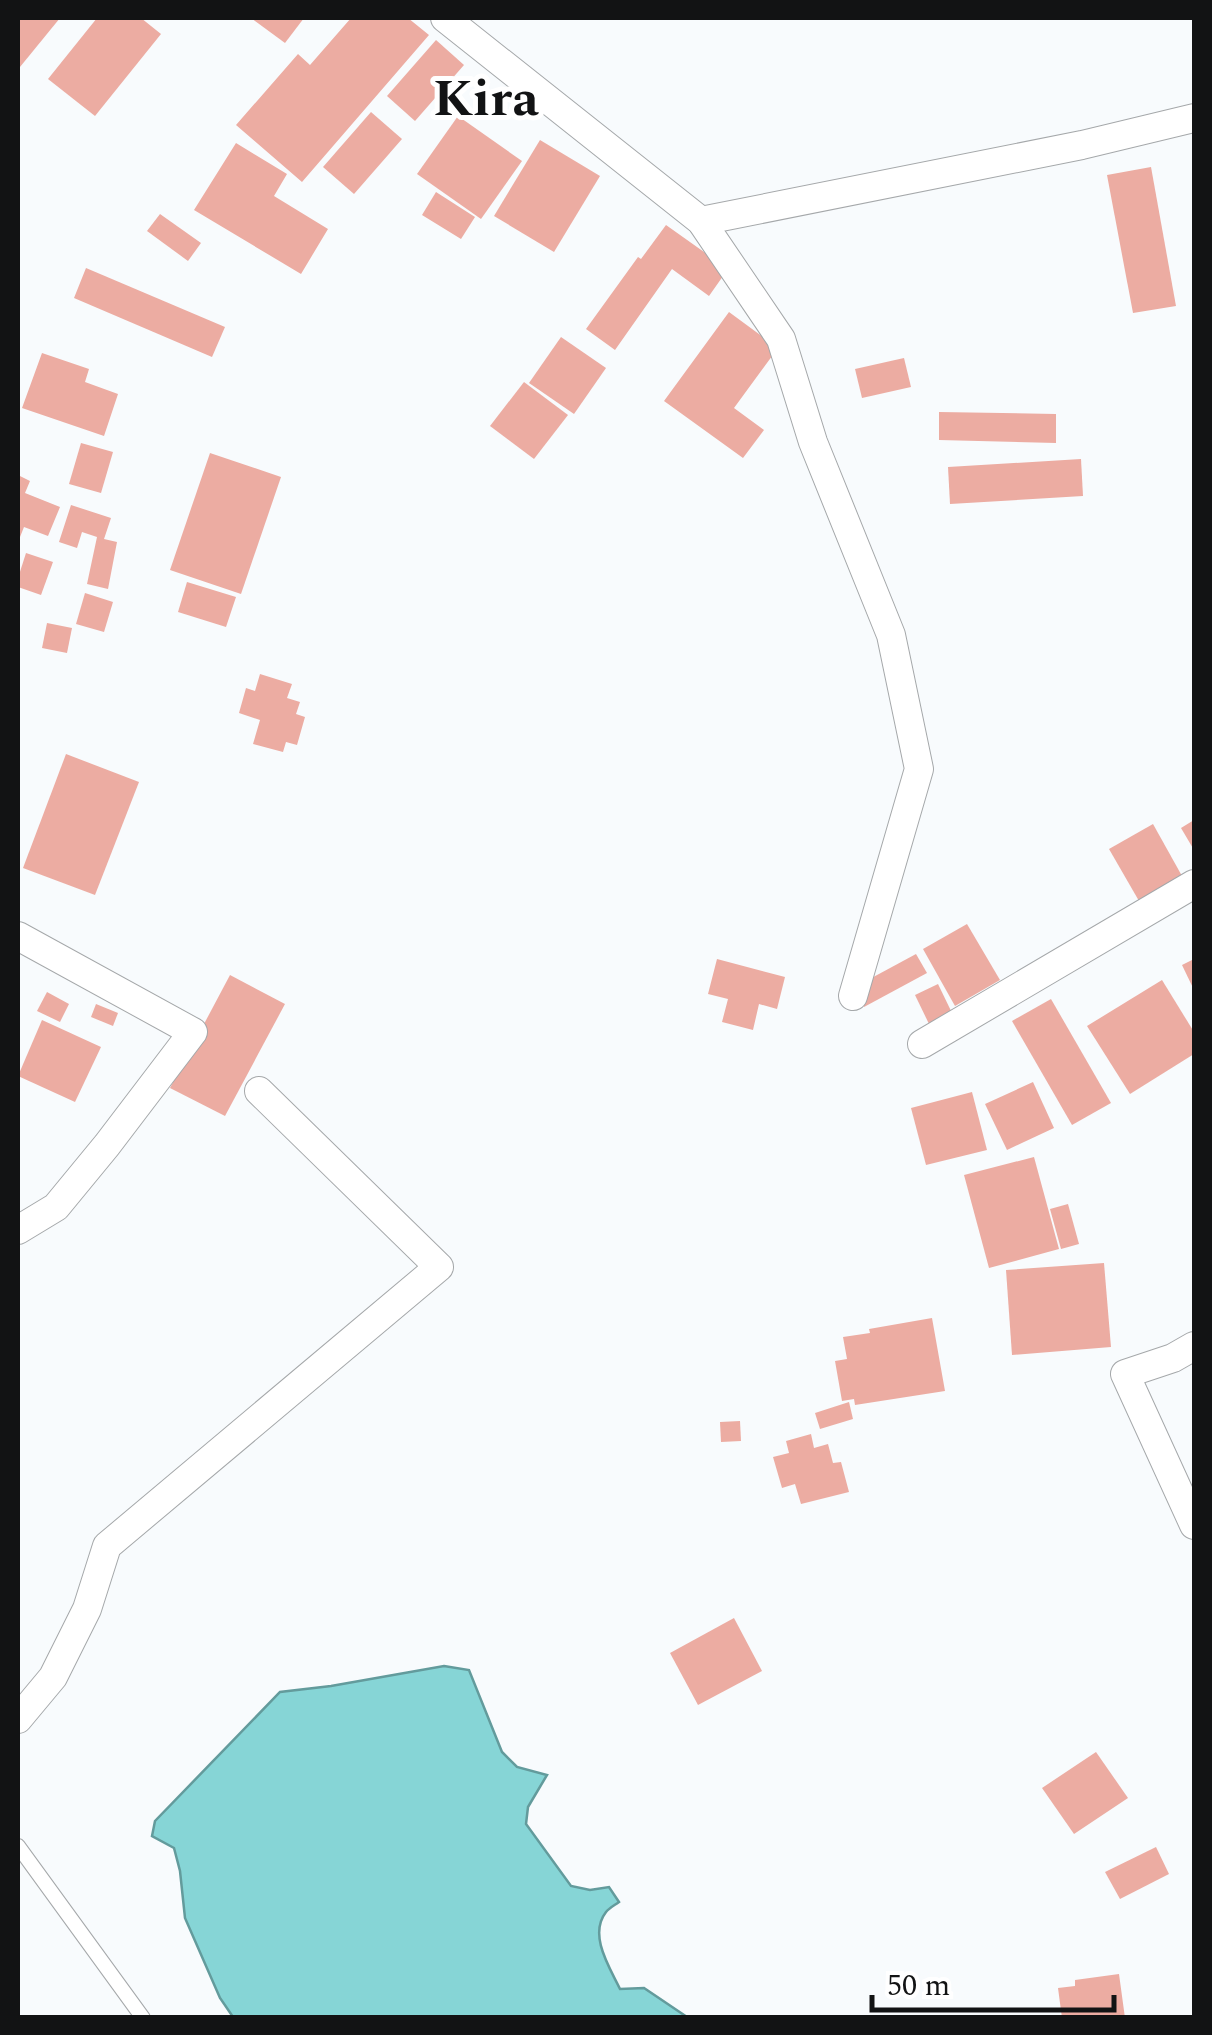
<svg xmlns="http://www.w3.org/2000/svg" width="1212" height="2035" viewBox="0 0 1212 2035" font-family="Spectral,serif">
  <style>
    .water { fill: #86d5d6; stroke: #639b9c; stroke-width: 2.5 }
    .building { fill: #ecaca2 }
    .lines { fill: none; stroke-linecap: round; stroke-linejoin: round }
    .lane-casing { stroke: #a5a8aa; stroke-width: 16 }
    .street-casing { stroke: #a5a8aa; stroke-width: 30 }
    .lane { stroke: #fff; stroke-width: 14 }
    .street { stroke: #fff; stroke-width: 28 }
    .labels { text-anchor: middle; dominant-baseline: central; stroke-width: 10; stroke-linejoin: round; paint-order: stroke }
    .town-label { font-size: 52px; font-weight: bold; fill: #121314; stroke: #fff }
  </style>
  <rect width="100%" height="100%" fill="#f8fbfd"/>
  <path class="water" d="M 444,1666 L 469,1670 L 502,1752 L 517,1767 L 547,1775 L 528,1807 L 526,1824 L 571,1886 L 590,1890 L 609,1887 L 619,1902 C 615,1905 609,1908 606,1912 C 588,1935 610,1968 620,1989 L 644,1988 L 687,2017 L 233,2017 L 220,1998 L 185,1918 L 180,1871 L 174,1848 L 152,1836 L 155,1821 L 280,1692 L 331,1686 Z"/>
  <g class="building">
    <path d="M 18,18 L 60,18 L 20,67 L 18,65 Z"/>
    <path d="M 97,18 L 141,18 L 161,34 L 95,116 L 48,79 Z"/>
    <path d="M 251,18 L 304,18 L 285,43 Z"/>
    <path d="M 351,18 L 408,18 L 429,35 L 302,182 L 236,125 L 298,54 L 310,65 Z"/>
    <path d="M 436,40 L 464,65 L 415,121 L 387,96 Z"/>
    <path d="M 371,112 L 402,139 L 354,194 L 323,167 Z"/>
    <path d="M 458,116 L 522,161 L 481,219 L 417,174 Z"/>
    <path d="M 540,140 L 600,176 L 554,252 L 494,216 Z"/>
    <path d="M 236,143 L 287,174 L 274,196 L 328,229 L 301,274 L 194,210 Z"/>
    <path d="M 1151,167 L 1176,306 L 1133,313 L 1107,175 Z"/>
    <path d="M 436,192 L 475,217 L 461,239 L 422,215 Z"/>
    <path d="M 160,214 L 201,243 L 188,261 L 147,231 Z"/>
    <path d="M 666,225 L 728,269 L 709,296 L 672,269 L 615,350 L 586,329 L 638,257 L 641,259 Z"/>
    <path d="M 86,268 L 225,327 L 212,357 L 74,298 Z"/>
    <path d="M 729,312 L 778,348 L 734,408 L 764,430 L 743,458 L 664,401 Z"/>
    <path d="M 561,337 L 606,368 L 574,414 L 529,383 Z"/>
    <path d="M 42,353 L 89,369 L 85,382 L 118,394 L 104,436 L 22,408 Z"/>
    <path d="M 904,358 L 911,387 L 862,398 L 855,369 Z"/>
    <path d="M 524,382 L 568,415 L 534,459 L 490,426 Z"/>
    <path d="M 939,412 L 1056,414 L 1056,443 L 939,440 Z"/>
    <path d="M 81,443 L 113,452 L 101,493 L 69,484 Z"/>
    <path d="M 210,453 L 281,477 L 241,594 L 170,570 Z"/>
    <path d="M 1081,459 L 1083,496 L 950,504 L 948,467 Z"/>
    <path d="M 18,475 L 30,481 L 25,493 L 60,507 L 48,536 L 24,527 L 18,542 Z"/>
    <path d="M 71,505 L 111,518 L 104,539 L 117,542 L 108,589 L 87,584 L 97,537 L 82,532 L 77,548 L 59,542 Z"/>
    <path d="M 26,553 L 53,562 L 41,595 L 18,587 L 18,578 Z"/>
    <path d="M 187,582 L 236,597 L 226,627 L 178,612 Z"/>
    <path d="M 85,593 L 113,602 L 104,632 L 76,624 Z"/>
    <path d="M 47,623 L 72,628 L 67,653 L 42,648 Z"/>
    <path d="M 260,674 L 292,684 L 287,698 L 300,702 L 296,714 L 305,717 L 297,745 L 286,742 L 283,752 L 253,744 L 260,720 L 239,713 L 246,688 L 255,691 Z"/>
    <path d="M 66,754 L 139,782 L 95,895 L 23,868 Z"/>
    <path d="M 1194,820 L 1194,850 L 1181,828 Z"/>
    <path d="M 1153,824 L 1182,876 L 1139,901 L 1109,849 Z"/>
    <path d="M 967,924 L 1000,980 L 955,1006 L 923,949 Z"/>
    <path d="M 916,954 L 927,973 L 864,1007 L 853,988 Z"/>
    <path d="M 717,959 L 785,977 L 777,1009 L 759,1004 L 753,1030 L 722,1022 L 728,999 L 708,994 Z"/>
    <path d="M 1194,959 L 1194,990 L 1182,965 Z"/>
    <path d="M 230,975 L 285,1004 L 225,1116 L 170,1088 Z"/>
    <path d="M 1162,980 L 1194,1032 L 1194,1054 L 1130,1094 L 1087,1026 Z"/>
    <path d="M 938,984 L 953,1015 L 930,1026 L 915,995 Z"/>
    <path d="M 47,992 L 69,1004 L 60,1022 L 37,1011 Z"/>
    <path d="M 1051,999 L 1111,1103 L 1072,1125 L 1012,1021 Z"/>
    <path d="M 96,1004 L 118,1013 L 113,1026 L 91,1017 Z"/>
    <path d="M 42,1020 L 101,1047 L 75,1102 L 18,1076 Z"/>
    <path d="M 1033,1082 L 1054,1128 L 1007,1150 L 985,1104 Z"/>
    <path d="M 972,1092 L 987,1150 L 926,1165 L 911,1108 Z"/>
    <path d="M 1034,1157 L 1059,1249 L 989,1268 L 964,1175 Z"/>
    <path d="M 1068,1204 L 1079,1244 L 1061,1249 L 1050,1209 Z"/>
    <path d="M 1104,1263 L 1111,1347 L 1012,1355 L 1006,1270 Z"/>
    <path d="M 932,1318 L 945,1391 L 855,1405 L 854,1399 L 842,1401 L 835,1361 L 847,1359 L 843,1337 L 870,1333 L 869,1329 Z"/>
    <path d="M 849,1402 L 853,1419 L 820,1429 L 815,1413 Z"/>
    <path d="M 740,1421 L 741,1441 L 721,1442 L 720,1422 Z"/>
    <path d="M 811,1434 L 814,1448 L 828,1444 L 833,1463 L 841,1462 L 849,1492 L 801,1504 L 795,1484 L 782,1488 L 773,1457 L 789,1453 L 786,1441 Z"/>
    <path d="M 734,1618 L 762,1671 L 698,1705 L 670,1653 Z"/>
    <path d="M 1096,1752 L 1128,1798 L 1074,1834 L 1042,1788 Z"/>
    <path d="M 1156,1847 L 1169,1874 L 1120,1899 L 1105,1872 Z"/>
    <path d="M 1119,1974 L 1125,2018 L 1062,2018 L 1058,1988 L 1075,1986 L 1075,1980 Z"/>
  </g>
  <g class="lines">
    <defs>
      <path id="lane" d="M 18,1846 L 143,2018"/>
      <g id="street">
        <path d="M 445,18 L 701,221 L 781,339 L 813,442 L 891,635 L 919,769 L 853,996"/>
        <path d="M 701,221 L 1082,145 L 1194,118"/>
        <path d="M 18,936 L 193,1032 L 107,1145 L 56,1207 L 18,1230"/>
        <path d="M 922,1044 L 1194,884"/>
        <path d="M 1194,1346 L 1173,1358 L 1125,1374 L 1194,1525"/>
        <path d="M 18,1719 L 53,1677 L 87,1609 L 107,1546 L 439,1267 L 259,1091"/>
      </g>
    </defs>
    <use href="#lane" class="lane-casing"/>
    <use href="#street" class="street-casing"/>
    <use href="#lane" class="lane"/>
    <use href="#street" class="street"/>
  </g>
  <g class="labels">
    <g class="town-label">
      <text x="486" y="99">Kira</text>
    </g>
  </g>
  <rect width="1212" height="2035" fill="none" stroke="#121314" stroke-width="40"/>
  <path d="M872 1995v15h242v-15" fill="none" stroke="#121314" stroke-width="5"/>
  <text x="887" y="1995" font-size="30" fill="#121314" stroke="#ffffff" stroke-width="8" paint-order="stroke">50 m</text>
</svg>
